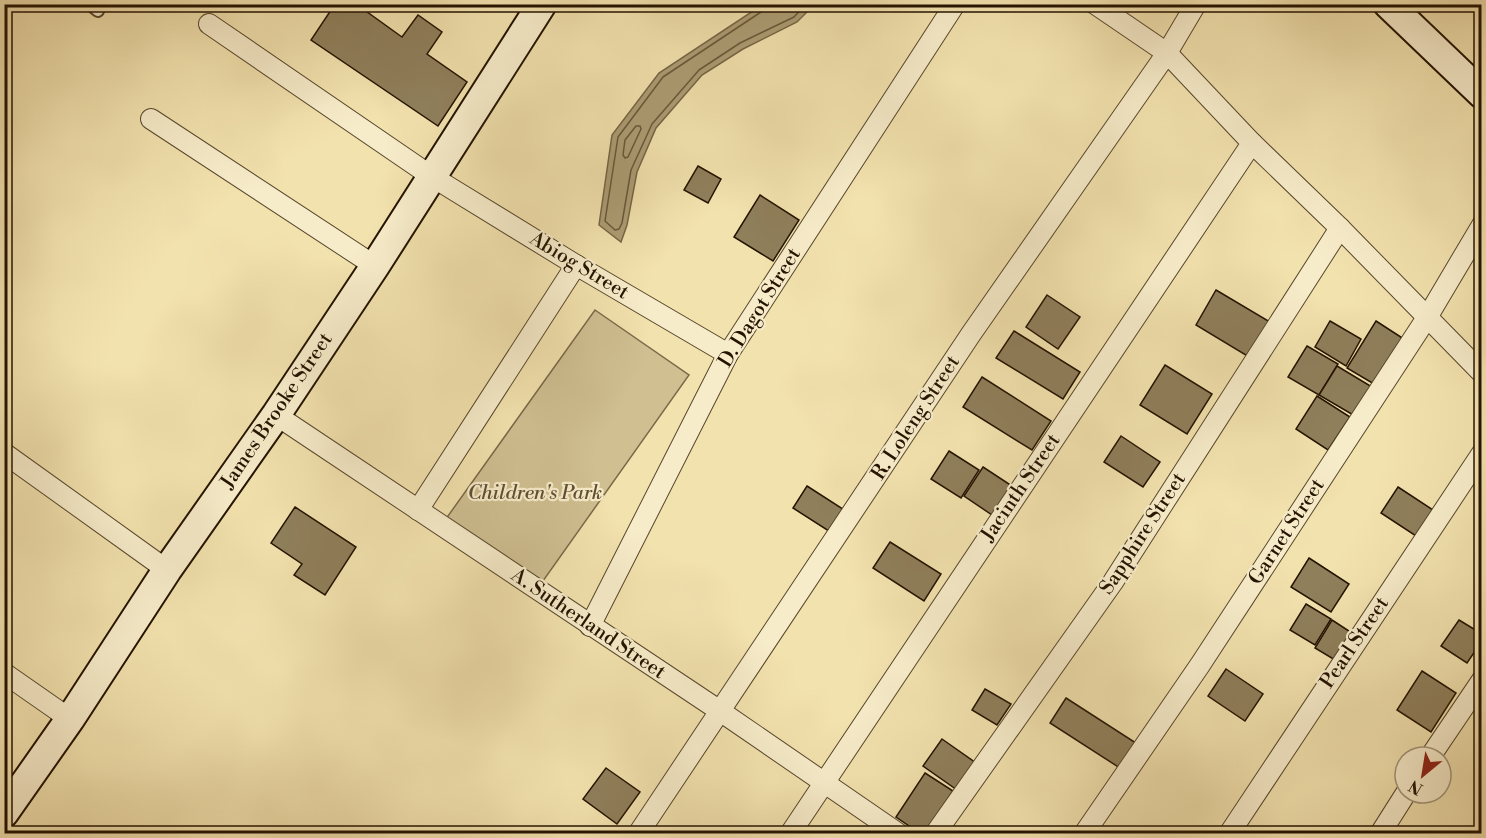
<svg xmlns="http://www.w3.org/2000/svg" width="1486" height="838" viewBox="0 0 1486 838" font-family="'Libre Bodoni',serif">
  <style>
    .green { fill: #cfbf91; stroke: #7a6949; stroke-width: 1.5 }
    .water { fill: #ac9c73; stroke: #766545; stroke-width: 1.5 }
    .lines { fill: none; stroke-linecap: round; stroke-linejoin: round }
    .shore { stroke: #68583a; stroke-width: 1.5 }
    .building { fill: #8f7f5b; stroke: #241301; stroke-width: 1.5 }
    .lane-casing { stroke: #58472c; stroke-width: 14 }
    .street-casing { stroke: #58472c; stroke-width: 22 }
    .secondary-casing { stroke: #241301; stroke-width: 32 }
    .lane { stroke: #f7ecca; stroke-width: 10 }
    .street { stroke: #f7ecca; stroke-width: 20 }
    .secondary { stroke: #f7ecca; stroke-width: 28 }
    .labels { text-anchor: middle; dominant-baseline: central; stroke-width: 4.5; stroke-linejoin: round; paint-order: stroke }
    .street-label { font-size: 20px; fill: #241301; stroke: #f7ecca }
    .park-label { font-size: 20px; font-style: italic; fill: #604f33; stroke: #f7ecca }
  </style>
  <rect width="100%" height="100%" fill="#f2e2ae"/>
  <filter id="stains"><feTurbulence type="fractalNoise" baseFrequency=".00333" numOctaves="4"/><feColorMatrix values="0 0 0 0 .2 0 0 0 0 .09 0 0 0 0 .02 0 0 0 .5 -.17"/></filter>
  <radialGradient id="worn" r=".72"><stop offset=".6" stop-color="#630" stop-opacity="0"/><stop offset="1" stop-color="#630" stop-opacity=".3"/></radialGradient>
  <path class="green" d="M 595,310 L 689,375 L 538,588 L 443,523 Z"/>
  <path class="water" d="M 762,5 L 814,5 L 797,22 L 743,49 L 702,75 L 656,128 L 637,172 L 627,225 L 621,242 L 599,225 L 612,135 L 659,73 Z"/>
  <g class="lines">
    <g class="shore">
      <path d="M 764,4 L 761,12 L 663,77 L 618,137 L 605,221 L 615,230 L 619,229 L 622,223 L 631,170 L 652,124 L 699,70 L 740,43 L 794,17 L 806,4"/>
      <path d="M 636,126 L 640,126 L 641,129 L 628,157 L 625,158 L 623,155 L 625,140 Z"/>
    </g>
  </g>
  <g class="building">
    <path d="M 335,4 L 356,4 L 402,37 L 418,15 L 442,32 L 427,54 L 467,82 L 438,126 L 311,40 Z"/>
    <path d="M 698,166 L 721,179 L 708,203 L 684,190 Z"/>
    <path d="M 760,195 L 799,220 L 773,261 L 734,237 Z"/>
    <path d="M 1216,290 L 1270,322 L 1249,357 L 1196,325 Z"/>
    <path d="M 1047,295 L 1080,317 L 1058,349 L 1026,327 Z"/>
    <path d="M 1330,321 L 1361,339 L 1346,366 L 1315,347 Z"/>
    <path d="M 1376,321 L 1407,341 L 1379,387 L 1347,368 Z"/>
    <path d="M 1014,331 L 1080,372 L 1063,399 L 996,358 Z"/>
    <path d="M 1307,346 L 1338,364 L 1319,395 L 1288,377 Z"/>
    <path d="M 1165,365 L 1212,394 L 1187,434 L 1140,405 Z"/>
    <path d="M 1337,366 L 1377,390 L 1360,419 L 1319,395 Z"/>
    <path d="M 982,377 L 1051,421 L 1032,450 L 963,407 Z"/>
    <path d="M 1317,396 L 1350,417 L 1328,450 L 1296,429 Z"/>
    <path d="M 1121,436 L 1160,462 L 1143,487 L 1104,462 Z"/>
    <path d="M 949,451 L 979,470 L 961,498 L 931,479 Z"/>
    <path d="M 983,467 L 1012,486 L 992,515 L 964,496 Z"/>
    <path d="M 807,486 L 849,513 L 835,535 L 793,508 Z"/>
    <path d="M 1398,487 L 1433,510 L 1416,536 L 1381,513 Z"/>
    <path d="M 295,507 L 356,547 L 325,595 L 294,575 L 302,564 L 271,543 Z"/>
    <path d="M 890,542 L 941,574 L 924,601 L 873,568 Z"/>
    <path d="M 1309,558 L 1349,584 L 1331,612 L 1291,587 Z"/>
    <path d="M 1306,604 L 1331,619 L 1315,645 L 1290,630 Z"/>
    <path d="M 1332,620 L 1352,633 L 1335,660 L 1315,648 Z"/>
    <path d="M 1459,620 L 1482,634 L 1482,641 L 1467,663 L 1441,646 Z"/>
    <path d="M 1226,669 L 1263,694 L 1245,721 L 1208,696 Z"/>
    <path d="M 1422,671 L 1456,693 L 1431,732 L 1397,710 Z"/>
    <path d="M 985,689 L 1011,704 L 997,725 L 972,710 Z"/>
    <path d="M 1066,698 L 1139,745 L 1123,770 L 1050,723 Z"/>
    <path d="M 942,739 L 979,765 L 960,792 L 923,766 Z"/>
    <path d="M 606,768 L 640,792 L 617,824 L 583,799 Z"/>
    <path d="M 925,773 L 953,791 L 925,834 L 921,834 L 896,817 Z"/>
  </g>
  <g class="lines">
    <defs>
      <path id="lane" d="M 89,4 L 98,11"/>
      <g id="street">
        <path d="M 1095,4 L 1167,53 L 1252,143 L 1340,228 L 1482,373"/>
        <path d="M 209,24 L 431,176 L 576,265 L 728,354"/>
        <path d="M 151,119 L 375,266"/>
        <path d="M 276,415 L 720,711 L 899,834"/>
        <path d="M 4,453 L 167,570"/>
        <path d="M 418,510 L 576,265"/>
        <path d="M 590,626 L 728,354 L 955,4"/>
        <path d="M 4,673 L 70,719"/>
        <path d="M 1430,757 L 1482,680"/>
        <path d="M 638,834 L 971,334 L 1167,53 L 1196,4"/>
        <path d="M 790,834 L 1252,143"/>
        <path d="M 935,834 L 1113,582 L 1340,228"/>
        <path d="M 1084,834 L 1200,665 L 1428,316 L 1482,225"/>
        <path d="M 1229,834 L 1482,453"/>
        <path d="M 1380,834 L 1406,793"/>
      </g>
      <g id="secondary">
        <path d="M 1388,4 L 1482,94"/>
        <path d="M 4,813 L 70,719 L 167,570 L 276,415 L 375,266 L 542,4"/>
      </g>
    </defs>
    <use href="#lane" class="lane-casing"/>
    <use href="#street" class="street-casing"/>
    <use href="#secondary" class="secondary-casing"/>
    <use href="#lane" class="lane"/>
    <use href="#street" class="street"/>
    <use href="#secondary" class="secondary"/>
  </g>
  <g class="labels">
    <g class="street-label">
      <text transform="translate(579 266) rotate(31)">Abiog Street</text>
      <text transform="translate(760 308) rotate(-58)">D. Dagot Street</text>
      <text transform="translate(277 411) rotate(-56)">James Brooke Street</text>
      <text transform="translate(916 418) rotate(-57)">R. Loleng Street</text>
      <text transform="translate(1021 488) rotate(-56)">Jacinth Street</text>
      <text transform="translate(1287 532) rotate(-57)">Garnet Street</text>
      <text transform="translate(1143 534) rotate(-57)">Sapphire Street</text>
      <text transform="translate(588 624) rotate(34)">A. Sutherland Street</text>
      <text transform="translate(1355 643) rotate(-56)">Pearl Street</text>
    </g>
    <g class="park-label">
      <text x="535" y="493">Children's Park</text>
    </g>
  </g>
  <rect width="1486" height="838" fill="none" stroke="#f2e2ae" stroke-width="24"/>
  <rect x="6" y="6" width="1474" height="826" fill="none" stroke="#241301" stroke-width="3"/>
  <rect x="12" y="12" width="1462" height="814" fill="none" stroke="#241301" stroke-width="1.5"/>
  <g transform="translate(1423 775) rotate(210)"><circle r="28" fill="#f7ecca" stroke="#a3957a" stroke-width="1.5"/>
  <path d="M0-4.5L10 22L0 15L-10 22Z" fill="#8f2418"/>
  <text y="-9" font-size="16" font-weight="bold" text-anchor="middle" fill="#241301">N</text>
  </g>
  <rect width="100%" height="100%" filter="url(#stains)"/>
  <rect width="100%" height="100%" fill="url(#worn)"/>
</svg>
